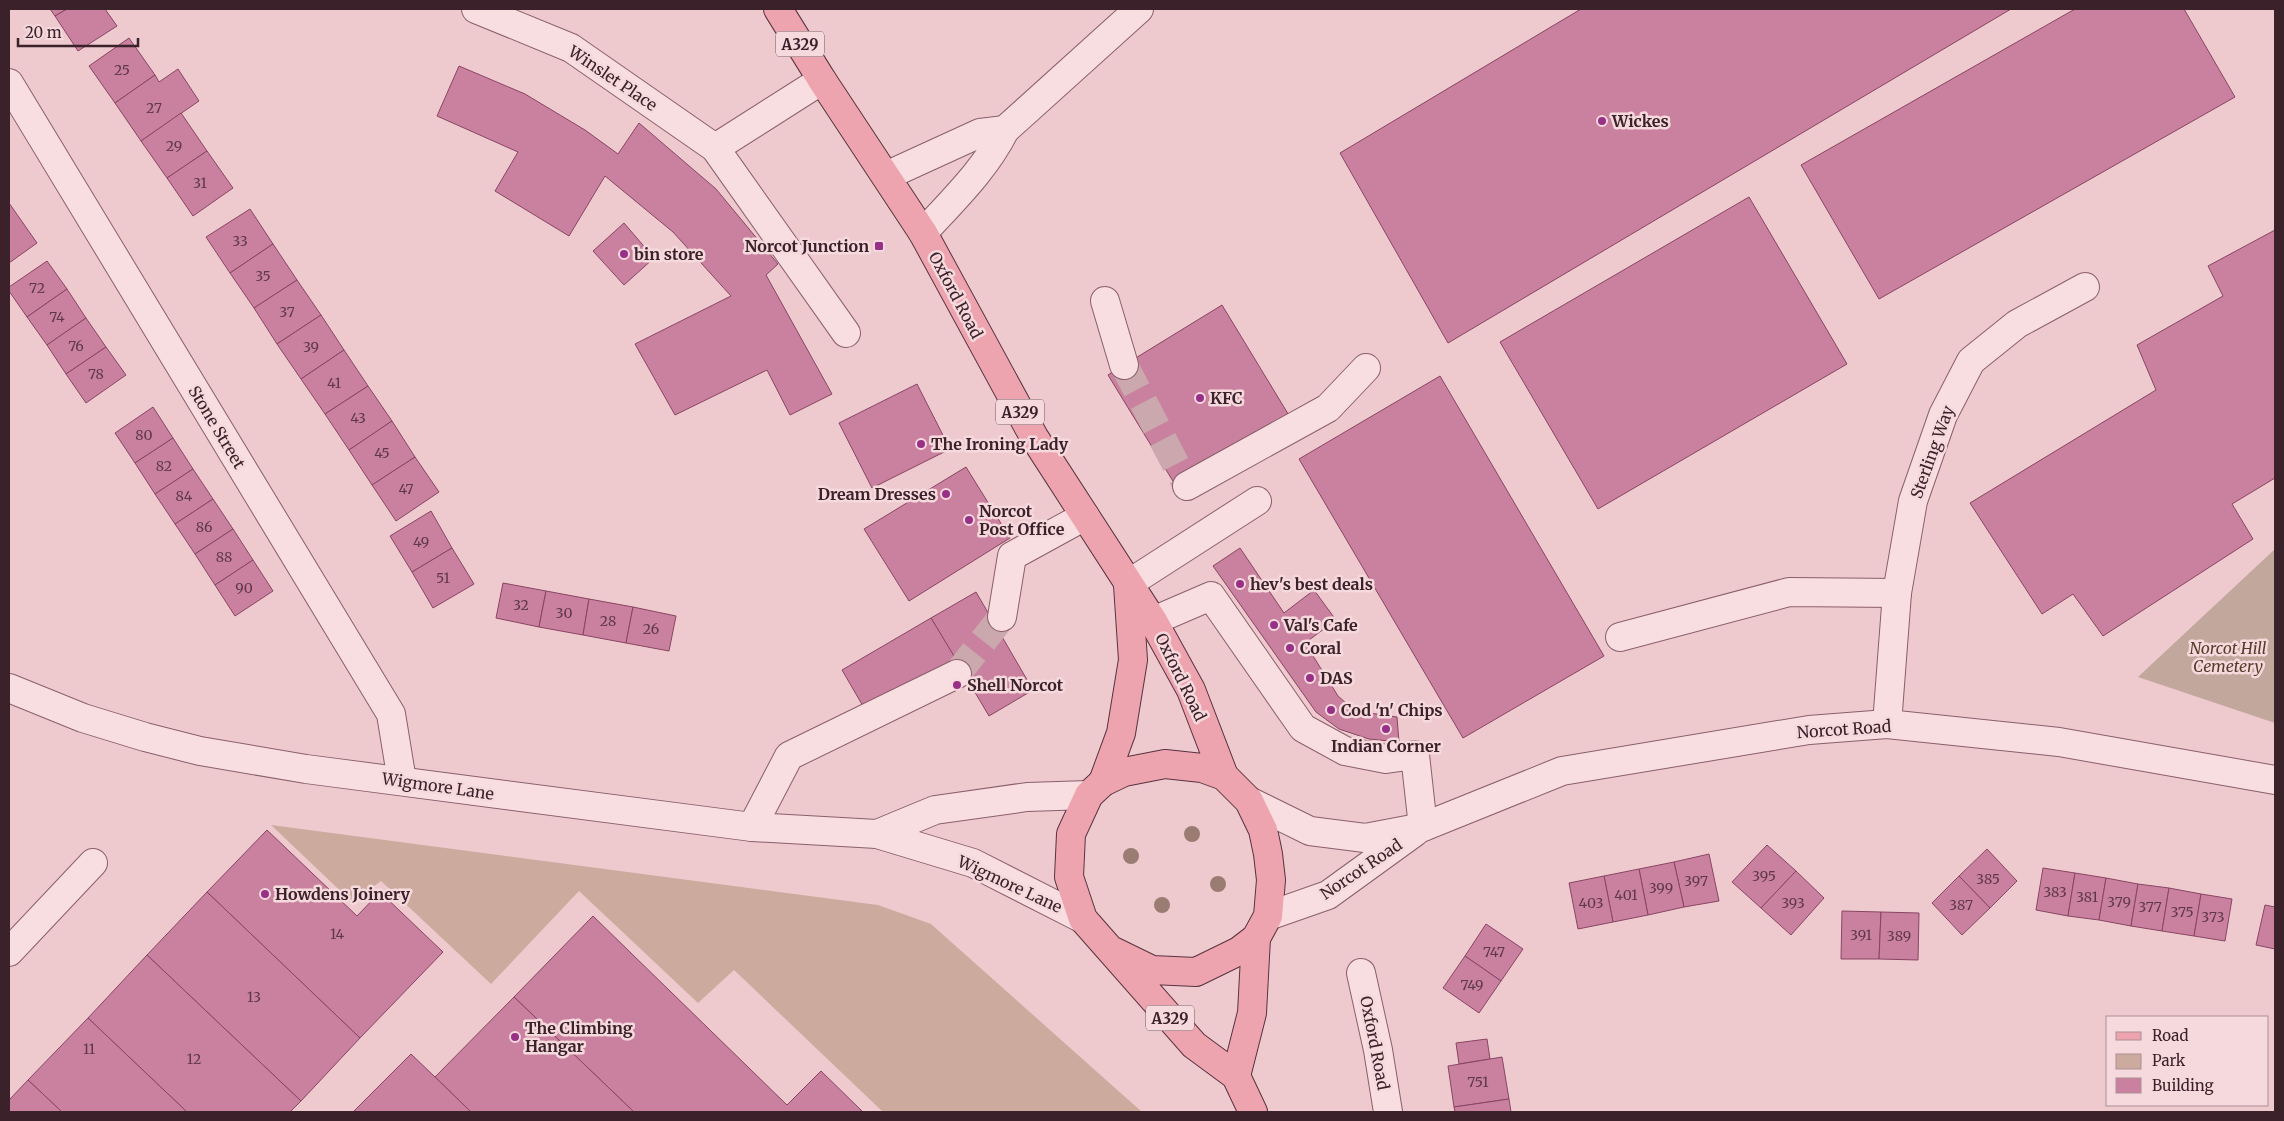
<svg xmlns="http://www.w3.org/2000/svg" width="2284" height="1121" viewBox="0 0 2284 1121" font-family="Merriweather,serif">
  <style>
    .green { fill: #ccab9e }
    .cemetery { fill: #c1a79c }
    .building { fill: #ca819f; stroke: #884562 }
    .lines { fill: none; stroke-linecap: round; stroke-linejoin: round }
    .minor-tunnel { stroke: #caa8ad; stroke-width: 28; stroke-dasharray: 28 14; stroke-linecap: butt }
    .minor-casing { stroke: #8a5f6b; stroke-width: 30 }
    .major-casing { stroke: #583240; stroke-width: 30 }
    .minor { stroke: #f8dde1; stroke-width: 28 }
    .major { stroke: #eea4af; stroke-width: 28 }
    .tree { fill: #9b7c73 }
    .poi-dot { fill: #973086; stroke: #f5d9dd; stroke-width: 2 }
    .labels { text-anchor: middle; dominant-baseline: central; stroke-width: 5; stroke-linejoin: round; paint-order: stroke }
    .number-label { font-size: 14px; fill: #5f3947 }
    .shield { fill: #f5d9dd; stroke: #735860; stroke-width: 1 }
    .shield-label { font-size: 15px; font-weight: bold; fill: #3b212a }
    .street-label { font-size: 16px; fill: #3b212a; stroke: #f5d9dd }
    .poi-label { font-size: 16px; font-weight: bold; fill: #3b212a; stroke: #f5d9dd; text-anchor: start }
    .park-label { font-size: 16px; font-style: italic; fill: #573c29; stroke: #f5d9dd }
  </style>
  <rect width="100%" height="100%" fill="#eecace"/>
  <path class="green" d="M 271,825 L 878,905 L 931,924 L 1142,1112 L 883,1112 L 734,970 L 698,1003 L 579,891 L 491,984 L 381,881 L 352,902 Z"/>
  <path class="cemetery" d="M 2275,549 L 2275,723 L 2138,677 Z"/>
  <g class="building">
    <path d="M 50,9 L 67,9 L 55,16 Z"/>
    <path d="M 67,9 L 105,9 L 117,26 L 78,51 L 55,16 Z"/>
    <path d="M 1581,9 L 2011,9 L 1448,343 L 1340,153 Z"/>
    <path d="M 2075,9 L 2184,9 L 2235,97 L 1879,299 L 1801,165 Z"/>
    <path d="M 129,38 L 155,75 L 115,103 L 89,66 Z"/>
    <path d="M 459,66 L 525,94 L 585,130 L 618,154 L 639,123 L 716,189 L 778,264 L 766,275 L 832,394 L 790,415 L 767,370 L 675,415 L 635,344 L 731,296 L 673,232 L 605,176 L 569,236 L 495,191 L 518,152 L 437,116 Z"/>
    <path d="M 178,69 L 199,101 L 141,141 L 115,103 L 155,75 L 159,82 Z"/>
    <path d="M 181,113 L 207,151 L 167,178 L 141,141 Z"/>
    <path d="M 207,151 L 233,188 L 193,216 L 167,178 Z"/>
    <path d="M 1749,197 L 1847,364 L 1598,509 L 1500,342 Z"/>
    <path d="M 9,203 L 37,243 L 9,263 Z"/>
    <path d="M 250,209 L 273,244 L 230,273 L 206,237 Z"/>
    <path d="M 624,223 L 654,258 L 624,285 L 593,251 Z"/>
    <path d="M 2275,230 L 2275,478 L 2232,504 L 2253,539 L 2103,636 L 2073,594 L 2042,614 L 1970,503 L 2156,390 L 2137,345 L 2223,296 L 2208,266 Z"/>
    <path d="M 273,244 L 297,280 L 254,308 L 230,273 Z"/>
    <path d="M 47,261 L 67,289 L 27,317 L 9,291 L 9,287 Z"/>
    <path d="M 297,280 L 321,315 L 277,344 L 254,308 Z"/>
    <path d="M 67,289 L 86,318 L 47,345 L 27,317 Z"/>
    <path d="M 1222,305 L 1293,422 L 1179,491 L 1108,375 Z"/>
    <path d="M 321,315 L 344,350 L 301,379 L 277,344 Z"/>
    <path d="M 86,318 L 106,347 L 66,374 L 47,345 Z"/>
    <path d="M 106,347 L 126,375 L 86,403 L 66,374 Z"/>
    <path d="M 344,350 L 368,386 L 325,414 L 301,379 Z"/>
    <path d="M 1440,376 L 1604,656 L 1463,738 L 1299,459 Z"/>
    <path d="M 917,384 L 950,449 L 872,488 L 839,423 Z"/>
    <path d="M 368,386 L 392,421 L 349,450 L 325,414 Z"/>
    <path d="M 153,407 L 173,438 L 135,463 L 115,433 Z"/>
    <path d="M 392,421 L 415,457 L 372,485 L 349,450 Z"/>
    <path d="M 173,438 L 193,469 L 155,494 L 135,463 Z"/>
    <path d="M 415,457 L 439,492 L 396,521 L 372,485 Z"/>
    <path d="M 966,467 L 1010,538 L 909,601 L 864,529 Z"/>
    <path d="M 193,469 L 213,499 L 175,524 L 155,494 Z"/>
    <path d="M 213,499 L 233,529 L 195,554 L 175,524 Z"/>
    <path d="M 431,511 L 452,548 L 412,572 L 390,536 Z"/>
    <path d="M 233,529 L 253,560 L 215,585 L 195,554 Z"/>
    <path d="M 452,548 L 474,584 L 433,608 L 412,572 Z"/>
    <path d="M 1240,548 L 1284,613 L 1314,590 L 1336,620 L 1305,643 L 1338,696 L 1355,711 L 1397,717 L 1399,742 L 1369,739 L 1339,729 L 1316,712 L 1213,566 Z"/>
    <path d="M 253,560 L 273,591 L 235,616 L 215,585 Z"/>
    <path d="M 503,583 L 546,591 L 539,627 L 496,618 Z"/>
    <path d="M 546,591 L 589,599 L 583,635 L 539,627 Z"/>
    <path d="M 976,592 L 1033,690 L 989,716 L 931,618 Z"/>
    <path d="M 589,599 L 633,607 L 626,643 L 583,635 Z"/>
    <path d="M 633,607 L 676,616 L 669,651 L 626,643 Z"/>
    <path d="M 931,618 L 957,661 L 867,713 L 842,670 Z"/>
    <path d="M 267,830 L 357,916 L 380,892 L 443,952 L 360,1038 L 207,892 Z"/>
    <path d="M 1767,845 L 1796,871 L 1761,908 L 1732,882 Z"/>
    <path d="M 1987,849 L 2017,881 L 1990,908 L 1959,876 Z"/>
    <path d="M 1709,854 L 1719,901 L 1684,907 L 1674,862 Z"/>
    <path d="M 1674,862 L 1684,907 L 1648,915 L 1639,869 Z"/>
    <path d="M 2043,868 L 2075,873 L 2068,916 L 2036,910 Z"/>
    <path d="M 1639,869 L 1648,915 L 1613,922 L 1604,876 Z"/>
    <path d="M 1796,871 L 1824,898 L 1791,935 L 1761,908 Z"/>
    <path d="M 2075,873 L 2106,878 L 2099,920 L 2068,916 Z"/>
    <path d="M 1604,876 L 1613,922 L 1578,929 L 1569,883 Z"/>
    <path d="M 1959,876 L 1990,908 L 1962,935 L 1932,903 Z"/>
    <path d="M 2106,878 L 2138,884 L 2131,926 L 2099,920 Z"/>
    <path d="M 2138,884 L 2169,888 L 2162,931 L 2131,926 Z"/>
    <path d="M 2169,888 L 2201,894 L 2194,936 L 2162,931 Z"/>
    <path d="M 207,892 L 360,1038 L 301,1101 L 147,955 Z"/>
    <path d="M 2201,894 L 2232,899 L 2225,941 L 2194,936 Z"/>
    <path d="M 2265,905 L 2275,907 L 2275,949 L 2256,945 Z"/>
    <path d="M 1842,911 L 1881,912 L 1879,959 L 1841,959 Z"/>
    <path d="M 1881,912 L 1919,913 L 1918,960 L 1879,959 Z"/>
    <path d="M 593,916 L 787,1105 L 821,1071 L 863,1112 L 634,1112 L 514,997 Z"/>
    <path d="M 1486,924 L 1523,949 L 1501,981 L 1465,956 Z"/>
    <path d="M 147,955 L 301,1101 L 290,1112 L 187,1112 L 88,1018 Z"/>
    <path d="M 1465,956 L 1501,981 L 1479,1013 L 1443,988 Z"/>
    <path d="M 514,997 L 634,1112 L 471,1112 L 435,1077 Z"/>
    <path d="M 88,1018 L 187,1112 L 62,1112 L 28,1080 Z"/>
    <path d="M 1487,1039 L 1490,1059 L 1459,1064 L 1456,1043 Z"/>
    <path d="M 411,1054 L 435,1077 L 471,1112 L 353,1112 Z"/>
    <path d="M 1502,1057 L 1509,1099 L 1454,1107 L 1448,1066 Z"/>
    <path d="M 28,1080 L 62,1112 L 9,1112 L 9,1100 Z"/>
    <path d="M 1509,1099 L 1511,1112 L 1455,1112 L 1454,1107 Z"/>
  </g>
  <g class="lines">
    <g class="minor-tunnel">
      <path d="M 1124,365 L 1187,486"/>
      <path d="M 957,674 L 1002,617"/>
    </g>
    <defs>
      <g id="minor">
        <path d="M 476,9 L 571,48 L 715,148 L 846,333"/>
        <path d="M 9,83 L 391,714 L 402,781"/>
        <path d="M 715,148 L 822,80"/>
        <path d="M 886,176 L 980,133 L 1005,130"/>
        <path d="M 923,233 C 952,201 985,170 1005,130 L 1139,9"/>
        <path d="M 1105,301 L 1124,365"/>
        <path d="M 1187,486 L 1328,408 L 1366,368"/>
        <path d="M 1128,584 L 1257,501"/>
        <path d="M 1002,617 L 1012,556 L 1085,516"/>
        <path d="M 1153,621 L 1211,596 L 1303,728 L 1345,751 L 1386,759 L 1415,755 L 1423,827"/>
        <path d="M 1620,637 L 1789,592 L 1897,593"/>
        <path d="M 9,688 L 83,718 L 145,737 L 200,751 L 306,769 L 752,827 L 877,834 L 973,863 L 1083,919"/>
        <path d="M 1887,724 L 1897,593 L 1913,501 L 1943,415 L 1971,361 L 2017,324 L 2085,287"/>
        <path d="M 1249,801 L 1310,831 L 1365,838 L 1423,827 L 1562,771 L 1809,730 L 1887,724 L 2059,742 L 2275,780"/>
        <path d="M 752,827 L 789,756 L 957,674"/>
        <path d="M 877,834 L 935,810 L 1027,797 L 1089,795"/>
        <path d="M 1268,916 L 1328,895 L 1415,832"/>
        <path d="M 9,952 L 93,863"/>
        <path d="M 1361,973 L 1378,1050 L 1388,1112"/>
      </g>
      <g id="major">
        <path d="M 778,9 L 822,80 L 923,233 L 1034,437 L 1153,621 L 1191,690 L 1224,776"/>
        <path d="M 1103,782 L 1121,733 L 1133,660 L 1128,585"/>
        <path d="M 1113,951 L 1152,970 L 1196,972 L 1239,951 L 1256,938 L 1268,916 L 1271,880 L 1268,854 L 1263,830 L 1249,801 L 1224,776 L 1202,768 L 1165,764 L 1124,772 L 1103,782 L 1089,795 L 1071,834 L 1069,877 L 1083,919 L 1194,1045 L 1236,1076 L 1253,1112"/>
        <path d="M 1236,1076 L 1252,1013 L 1256,938"/>
      </g>
    </defs>
    <use href="#minor" class="minor-casing"/>
    <use href="#major" class="major-casing"/>
    <use href="#minor" class="minor"/>
    <use href="#major" class="major"/>
  </g>
  <g class="tree">
    <circle cx="1192" cy="834" r="8"/>
    <circle cx="1131" cy="856" r="8"/>
    <circle cx="1218" cy="884" r="8"/>
    <circle cx="1162" cy="905" r="8"/>
  </g>
  <g class="poi-dot">
    <circle cx="1602" cy="121" r="5"/>
    <rect x="874" y="241" width="10" height="10" rx="2.5"/>
    <circle cx="624" cy="254" r="5"/>
    <circle cx="1200" cy="398" r="5"/>
    <circle cx="921" cy="444" r="5"/>
    <circle cx="946" cy="494" r="5"/>
    <circle cx="969" cy="520" r="5"/>
    <circle cx="1240" cy="584" r="5"/>
    <circle cx="1274" cy="625" r="5"/>
    <circle cx="1290" cy="648" r="5"/>
    <circle cx="1310" cy="678" r="5"/>
    <circle cx="957" cy="685" r="5"/>
    <circle cx="1331" cy="710" r="5"/>
    <circle cx="1386" cy="729" r="5"/>
    <circle cx="265" cy="894" r="5"/>
    <circle cx="515" cy="1037" r="5"/>
  </g>
  <g class="labels">
    <g class="number-label">
      <text x="122" y="70">25</text>
      <text x="154" y="108">27</text>
      <text x="174" y="146">29</text>
      <text x="200" y="183">31</text>
      <text x="240" y="241">33</text>
      <text x="263" y="276">35</text>
      <text x="37" y="288">72</text>
      <text x="287" y="312">37</text>
      <text x="57" y="317">74</text>
      <text x="76" y="346">76</text>
      <text x="311" y="347">39</text>
      <text x="96" y="374">78</text>
      <text x="334" y="383">41</text>
      <text x="358" y="418">43</text>
      <text x="144" y="435">80</text>
      <text x="382" y="453">45</text>
      <text x="164" y="466">82</text>
      <text x="406" y="489">47</text>
      <text x="184" y="496">84</text>
      <text x="204" y="527">86</text>
      <text x="421" y="542">49</text>
      <text x="224" y="557">88</text>
      <text x="443" y="578">51</text>
      <text x="244" y="588">90</text>
      <text x="521" y="605">32</text>
      <text x="564" y="613">30</text>
      <text x="608" y="621">28</text>
      <text x="651" y="629">26</text>
      <text x="1764" y="876">395</text>
      <text x="1988" y="879">385</text>
      <text x="1696" y="881">397</text>
      <text x="1661" y="888">399</text>
      <text x="2055" y="892">383</text>
      <text x="1626" y="895">401</text>
      <text x="2087" y="897">381</text>
      <text x="2119" y="902">379</text>
      <text x="1591" y="903">403</text>
      <text x="1793" y="903">393</text>
      <text x="1961" y="905">387</text>
      <text x="2150" y="907">377</text>
      <text x="2182" y="912">375</text>
      <text x="2213" y="917">373</text>
      <text x="337" y="934">14</text>
      <text x="1861" y="935">391</text>
      <text x="1899" y="936">389</text>
      <text x="1494" y="952">747</text>
      <text x="1472" y="985">749</text>
      <text x="254" y="997">13</text>
      <text x="89" y="1049">11</text>
      <text x="194" y="1059">12</text>
      <text x="1478" y="1082">751</text>
    </g>
    <g class="shield">
      <rect x="776" y="31.5" width="48" height="25" rx="4"/>
      <rect x="996" y="399.5" width="48" height="25" rx="4"/>
      <rect x="1146" y="1005.5" width="48" height="25" rx="4"/>
    </g>
    <g class="shield-label">
      <text x="800" y="44">A329</text>
      <text x="1020" y="412">A329</text>
      <text x="1170" y="1018">A329</text>
    </g>
    <g class="street-label">
      <text transform="translate(613 78) rotate(34)">Winslet Place</text>
      <text transform="translate(956 295) rotate(62)">Oxford Road</text>
      <text transform="translate(217 427) rotate(59)">Stone Street</text>
      <text transform="translate(1932 452) rotate(-70)">Sterling Way</text>
      <text transform="translate(1181 677) rotate(64)">Oxford Road</text>
      <text transform="translate(1844 729) rotate(-4)">Norcot Road</text>
      <text transform="translate(438 786) rotate(8)">Wigmore Lane</text>
      <text transform="translate(1361 869) rotate(-34)">Norcot Road</text>
      <text transform="translate(1010 884) rotate(25)">Wigmore Lane</text>
      <text transform="translate(1375 1043) rotate(79)">Oxford Road</text>
    </g>
    <g class="poi-label">
      <text x="1612" y="121">Wickes</text>
      <text x="869" y="246" text-anchor="end">Norcot Junction</text>
      <text x="634" y="254">bin store</text>
      <text x="1210" y="398">KFC</text>
      <text x="931" y="444">The Ironing Lady</text>
      <text x="936" y="494" text-anchor="end">Dream Dresses</text>
      <text x="979" y="511">Norcot<tspan x="979" dy="18">Post Office</tspan></text>
      <text x="1250" y="584">hev's best deals</text>
      <text x="1284" y="625">Val's Cafe</text>
      <text x="1300" y="648">Coral</text>
      <text x="1320" y="678">DAS</text>
      <text x="967" y="685">Shell Norcot</text>
      <text x="1341" y="710">Cod 'n' Chips</text>
      <text x="1386" y="746" text-anchor="middle">Indian Corner</text>
      <text x="275" y="894">Howdens Joinery</text>
      <text x="525" y="1028">The Climbing<tspan x="525" dy="18">Hangar</tspan></text>
    </g>
    <g class="park-label">
      <text x="2228" y="648">Norcot Hill<tspan x="2228" dy="18">Cemetery</tspan></text>
    </g>
  </g>
  <rect width="2284" height="1121" fill="none" stroke="#3b212a" stroke-width="20"/>
  <rect x="2106" y="1016" width="162" height="90" fill="#f5d9dd" stroke="#ab8f95"/>
  <rect x="2116" y="1032" width="25" height="8" fill="#eea4af" stroke="#ab8f95"/>
  <text x="2152" y="1041" font-size="15" fill="#3b212a">Road</text>
  <rect x="2116" y="1054" width="25" height="15" fill="#ccab9e" stroke="#ab8f95"/>
  <text x="2152" y="1066" font-size="15" fill="#3b212a">Park</text>
  <rect x="2116" y="1078" width="25" height="15" fill="#ca819f" stroke="#ab8f95"/>
  <text x="2152" y="1091" font-size="15" fill="#3b212a">Building</text>
  <path d="M18 38v8h120v-8" fill="none" stroke="#3b212a" stroke-width="2.5"/>
  <text x="25" y="38" font-size="15" fill="#3b212a" stroke="#f5d9dd" stroke-width="4" paint-order="stroke">20 m</text>
</svg>
